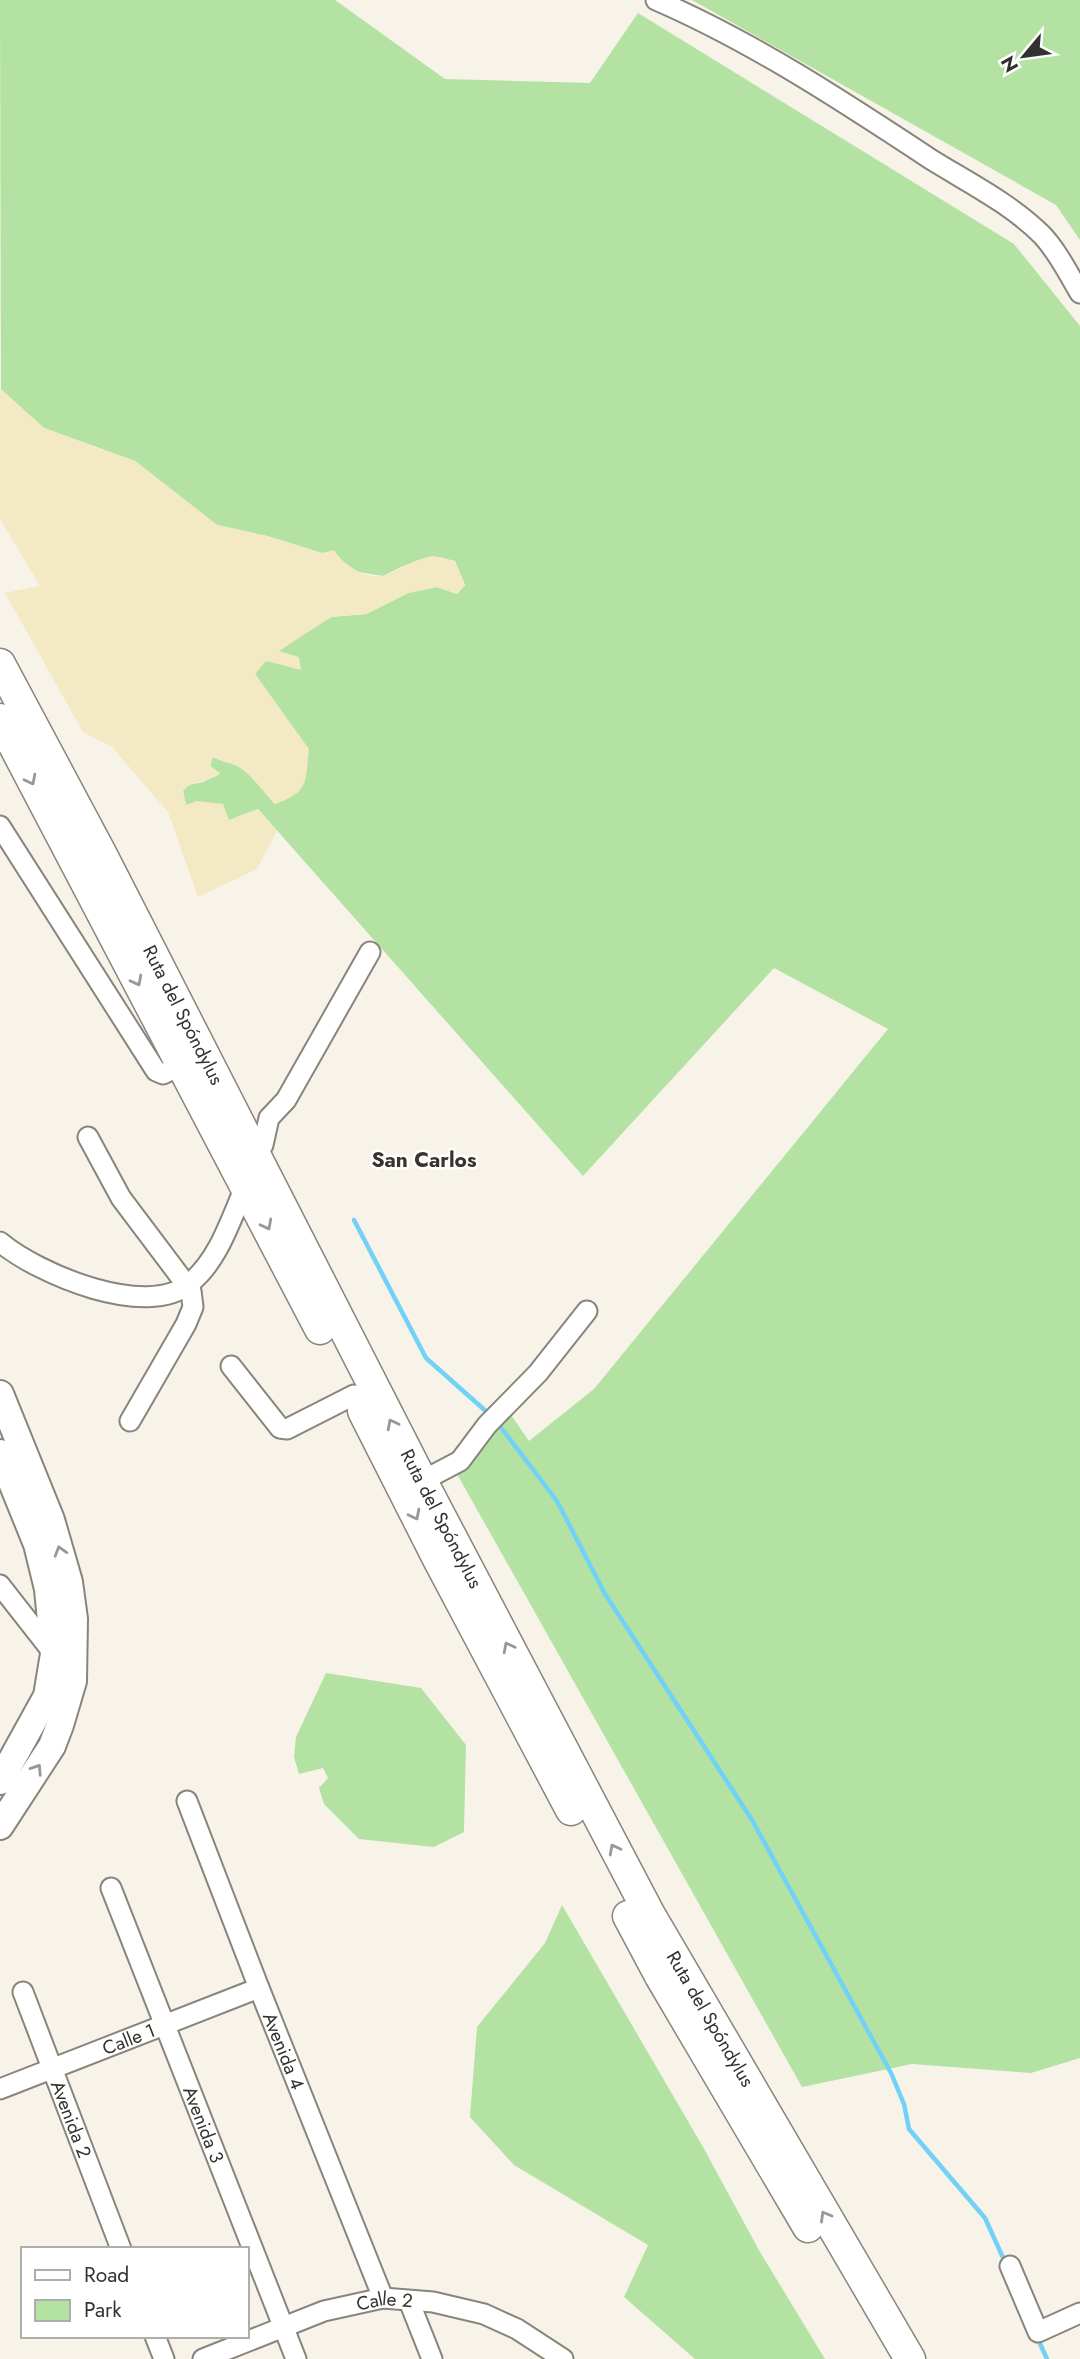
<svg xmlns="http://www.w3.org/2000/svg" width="1080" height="2359" viewBox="0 0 1080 2359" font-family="Jost,sans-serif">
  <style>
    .green { fill: #b3e2a3 }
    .sand { fill: #f3e9c4 }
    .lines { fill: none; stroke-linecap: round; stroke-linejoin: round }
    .stream { stroke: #72d1f6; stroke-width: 4.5 }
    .minor-casing { stroke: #89857d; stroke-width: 23 }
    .major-casing { stroke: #89857d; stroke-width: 30 }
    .highway-casing { stroke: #89857d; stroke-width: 33 }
    .minor { stroke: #fff; stroke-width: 19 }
    .major { stroke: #fff; stroke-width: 26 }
    .highway { stroke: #fff; stroke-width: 30 }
    .oneway { stroke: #999896 }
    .labels { text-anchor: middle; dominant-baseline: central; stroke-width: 5; stroke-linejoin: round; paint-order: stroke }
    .street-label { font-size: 19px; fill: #33322e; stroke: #fff }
    .neighbourhood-label { font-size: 21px; font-weight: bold; fill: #38352e; stroke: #fff }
  </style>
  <rect width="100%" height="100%" fill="#f7f3e9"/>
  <g class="green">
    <path d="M 0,0 L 335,0 L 445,79 L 590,83 L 638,13 L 1014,244 L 1080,326 L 1080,2058 L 1031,2073 L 912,2064 L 802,2087 L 457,1474 L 511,1415 L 529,1441 L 594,1389 L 888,1029 L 774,968 L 583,1176 L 258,809 L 229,820 L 186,805 L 183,791 L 188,785 L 203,782 L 220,774 L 210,766 L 213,757 C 222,762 230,762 239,767 C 253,775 264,792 275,804 L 308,749 L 255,674 L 265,661 L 278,651 L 331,617 L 366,614 L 408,593 L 437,587 L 457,594 L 465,585 L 455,561 L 432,556 L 401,567 L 383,576 L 358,572 L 340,560 L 322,553 L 267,536 L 217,525 L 135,461 L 44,428 L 1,390 Z"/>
    <path d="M 692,0 L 1080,0 L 1080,240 L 1056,205 Z"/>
    <path d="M 326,1673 L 421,1688 L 466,1745 L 464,1832 L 434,1847 L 359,1839 L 324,1804 L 319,1788 L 328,1778 L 323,1768 L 299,1774 L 294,1757 L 296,1737 Z"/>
    <path d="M 562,1905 L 703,2147 L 760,2252 L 825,2359 L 695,2359 L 624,2297 L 648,2245 L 514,2165 L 470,2117 L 477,2027 L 545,1943 Z"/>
  </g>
  <path class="sand" d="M 0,388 L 44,428 L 135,461 L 217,525 L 267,536 L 322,553 L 334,550 C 343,565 367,581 386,575 C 401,569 417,557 433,557 C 440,556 448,560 455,561 L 465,585 L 457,594 L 437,587 L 408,593 L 366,614 L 331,617 L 279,651 L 299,657 L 301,670 L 266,661 L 255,674 L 309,749 C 305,782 310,792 275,804 C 264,793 253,776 239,767 C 230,762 222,762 213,757 L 210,766 L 220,773 C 209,783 192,779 183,791 L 186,805 L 197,801 L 223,804 L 229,820 L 258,809 L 277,831 L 257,869 L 198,897 L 168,812 L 112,747 L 83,732 L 5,593 L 40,586 L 0,519 Z"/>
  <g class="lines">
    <g class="stream">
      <path d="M 354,1220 L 426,1358 L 488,1413"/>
      <path d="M 499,1425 L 557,1501 L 605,1594 L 752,1820 L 891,2073 L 904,2104 L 909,2129 L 985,2218 L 1005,2262"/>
      <path d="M 1037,2337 L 1047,2359"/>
    </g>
    <defs>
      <g id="minor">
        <path d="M 656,0 C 753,42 844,102 932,160 C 969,183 1011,204 1042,235 C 1058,252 1068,273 1080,293"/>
        <path d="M 0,826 L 156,1071 L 163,1074 L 181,1065"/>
        <path d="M 88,1137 L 121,1198 L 191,1291 L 193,1307 L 186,1324 L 130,1421"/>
        <path d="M 255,1156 L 263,1145 L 269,1118 L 286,1100 L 370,952"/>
        <path d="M 0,1242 C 38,1274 147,1320 190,1283 C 219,1260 231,1218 246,1185"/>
        <path d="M 231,1366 L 280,1428 L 287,1429 L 354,1395"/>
        <path d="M 422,1481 L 460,1461 L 487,1425 L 538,1373 L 587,1311"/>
        <path d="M 0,1585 L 54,1654"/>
        <path id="s1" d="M 187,1801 L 259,1988 L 383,2298"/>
        <path id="s2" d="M 111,1888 L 296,2359"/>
        <path id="s3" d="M 23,1992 L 121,2249"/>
        <path id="s4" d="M 0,2089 L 259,1988"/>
        <path d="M 1010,2266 L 1038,2332 L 1080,2313"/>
        <path d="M 409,2301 L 432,2359"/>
        <path d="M 155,2336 L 164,2359"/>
        <path id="s5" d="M 203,2359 L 324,2311 L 383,2298 L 433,2302 L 484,2314 L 517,2329 L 563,2359"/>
      </g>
      <g id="major">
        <path d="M 0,1394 L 51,1520 L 69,1582 L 74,1619 L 73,1681 L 60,1725 L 52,1746 L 0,1826"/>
        <path d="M 0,1453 L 37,1544 L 48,1589 L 54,1654 L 47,1696 L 0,1781"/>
      </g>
      <g id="highway">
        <path id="s6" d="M 0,664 L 102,855 L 422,1481 L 649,1913 L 910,2359"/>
        <path d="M 0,719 L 320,1329"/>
        <path d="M 363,1411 L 438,1559 L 571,1810"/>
        <path d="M 628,1916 L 660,1976 L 808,2227"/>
      </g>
    </defs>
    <use href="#minor" class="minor-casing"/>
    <use href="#major" class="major-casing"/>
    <use href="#highway" class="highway-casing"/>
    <use href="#minor" class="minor"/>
    <use href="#major" class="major"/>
    <use href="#highway" class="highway"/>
  </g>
  <defs><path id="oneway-chevron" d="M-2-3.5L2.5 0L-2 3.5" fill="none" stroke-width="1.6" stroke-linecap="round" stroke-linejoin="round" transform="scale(1.75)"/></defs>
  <g class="oneway">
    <use href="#oneway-chevron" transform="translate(31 780) rotate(63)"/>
    <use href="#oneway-chevron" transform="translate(137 981) rotate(62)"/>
    <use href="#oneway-chevron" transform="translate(267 1225) rotate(62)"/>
    <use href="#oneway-chevron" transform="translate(392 1424) rotate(-117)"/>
    <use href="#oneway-chevron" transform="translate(415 1515) rotate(63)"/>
    <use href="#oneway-chevron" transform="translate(60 1551) rotate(-107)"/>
    <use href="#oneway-chevron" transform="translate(508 1647) rotate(-117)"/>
    <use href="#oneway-chevron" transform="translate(37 1769) rotate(-57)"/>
    <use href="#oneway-chevron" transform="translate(614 1849) rotate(-118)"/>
    <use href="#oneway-chevron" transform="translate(825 2216) rotate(-120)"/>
  </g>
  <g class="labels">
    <g class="street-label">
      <text stroke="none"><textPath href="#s6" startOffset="396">Ruta del Spóndylus</textPath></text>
      <text stroke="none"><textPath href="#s6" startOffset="962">Ruta del Spóndylus</textPath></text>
      <text stroke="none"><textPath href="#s6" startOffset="1530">Ruta del Spóndylus</textPath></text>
      <text stroke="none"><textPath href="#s4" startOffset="138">Calle 1</textPath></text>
      <text stroke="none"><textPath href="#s1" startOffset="268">Avenida 4</textPath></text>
      <text stroke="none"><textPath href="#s3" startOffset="136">Avenida 2</textPath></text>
      <text stroke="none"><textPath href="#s2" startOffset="254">Avenida 3</textPath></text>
      <text stroke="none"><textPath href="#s5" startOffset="192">Calle 2</textPath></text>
    </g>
    <g class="neighbourhood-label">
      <text x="424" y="1160">San Carlos</text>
    </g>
  </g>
  <rect x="21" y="2247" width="228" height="91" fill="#ffffff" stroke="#adadab" stroke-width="2"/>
  <rect x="35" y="2270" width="35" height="10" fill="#ffffff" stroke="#adadab" stroke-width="2"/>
  <text x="84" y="2282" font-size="21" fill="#33322e">Road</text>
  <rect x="35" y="2300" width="35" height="21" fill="#b3e2a3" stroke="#adadab" stroke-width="2"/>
  <text x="84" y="2317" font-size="21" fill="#33322e">Park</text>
  <g transform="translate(1024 56) rotate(241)" stroke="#ffffff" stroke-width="5" paint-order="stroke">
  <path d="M0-5L12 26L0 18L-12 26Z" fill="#33322e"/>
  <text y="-10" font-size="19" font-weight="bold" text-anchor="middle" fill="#33322e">N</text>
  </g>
</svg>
